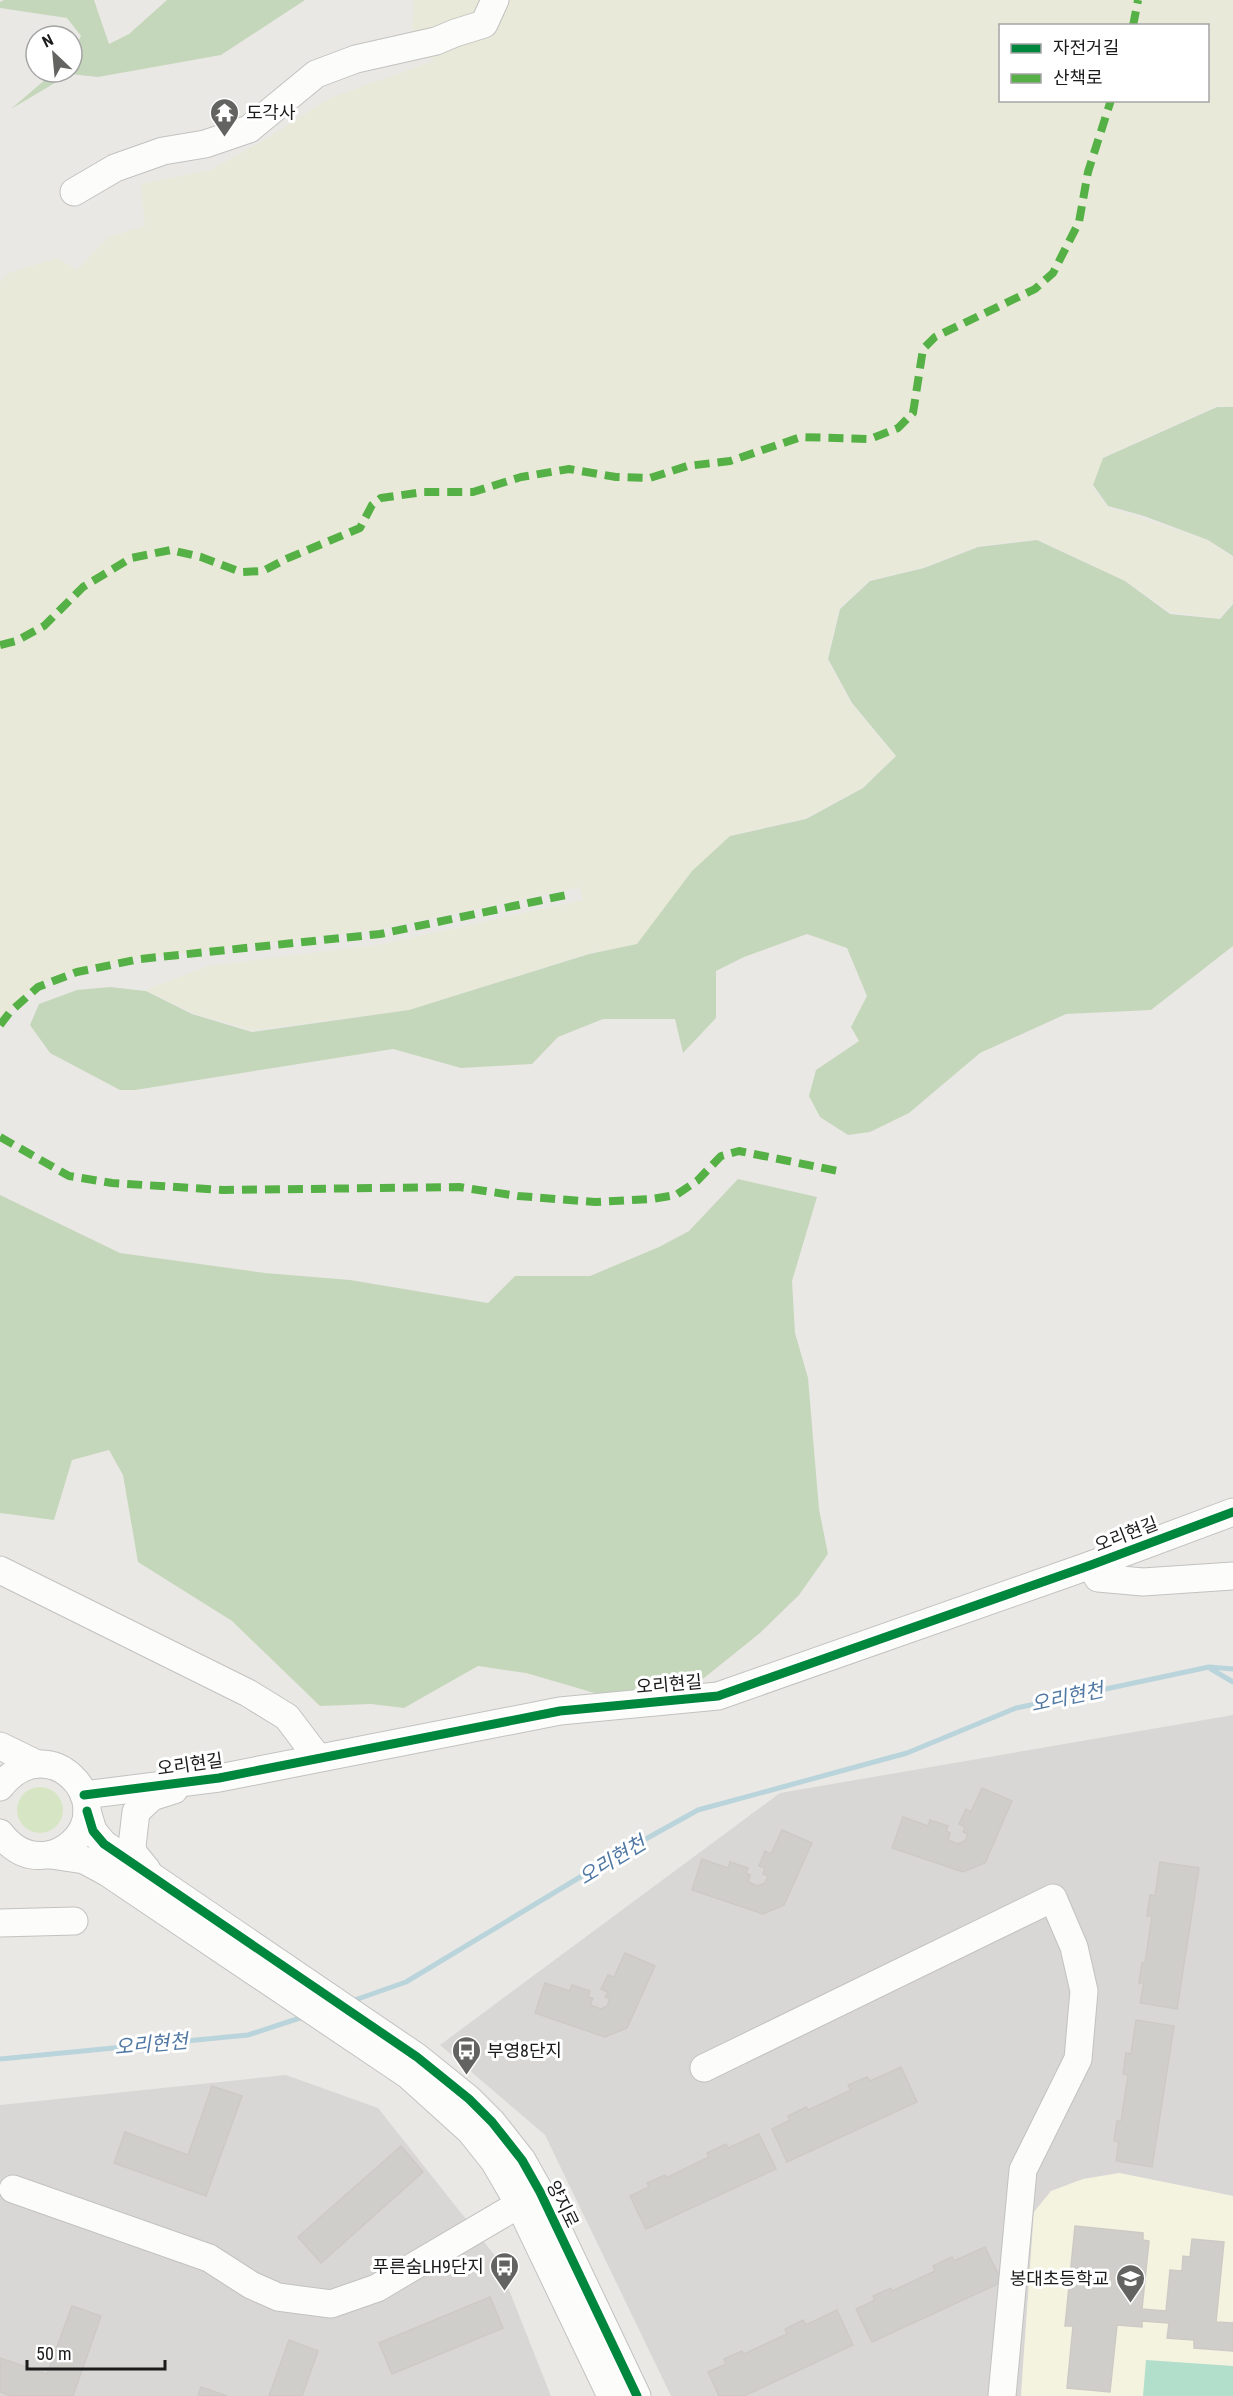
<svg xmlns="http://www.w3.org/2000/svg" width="1233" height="2396" viewBox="0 0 1233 2396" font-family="'Roboto Condensed','Noto Sans KR',sans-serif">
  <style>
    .residential { fill: #d9d7d5 }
    .education { fill: #f4f3df }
    .farmland { fill: #e8e9d8; fill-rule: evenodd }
    .grass { fill: #d6e5c4 }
    .forest { fill: #c5d7bb }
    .pitch { fill: #b2decc }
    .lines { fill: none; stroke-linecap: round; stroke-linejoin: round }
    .stream { stroke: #bad4db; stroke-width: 5 }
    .building { fill: #d0cecb; stroke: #cdcac6; stroke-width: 1.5 }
    .minor-casing { stroke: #c2c2c0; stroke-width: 29 }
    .minor { stroke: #fcfcfb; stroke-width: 27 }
    .quiet { stroke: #55b145; stroke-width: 8; stroke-dasharray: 15 8; stroke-linecap: butt }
    .cycleway-casing { stroke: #fff; stroke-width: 13 }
    .cycleway { stroke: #00873e; stroke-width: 9 }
    .labels { text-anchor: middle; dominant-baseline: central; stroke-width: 6; stroke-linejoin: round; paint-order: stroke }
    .poi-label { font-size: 18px; fill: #1b1b1b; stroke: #fff; text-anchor: start }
    .street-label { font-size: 18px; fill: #1b1b1b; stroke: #fff }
    .water-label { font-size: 20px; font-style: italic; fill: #5078a3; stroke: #fff }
  </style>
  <rect width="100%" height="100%" fill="#eae8e4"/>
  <g class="residential">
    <path d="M 1233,1715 L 1233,2196 L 1119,2173 L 1034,2212 L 1021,2396 L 671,2396 L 545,2135 L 440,2045 L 780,1793 Z"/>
    <path d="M 286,2075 L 378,2108 L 496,2257 L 551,2396 L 0,2396 L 0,2105 Z"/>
  </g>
  <path class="education" d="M 1119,2173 L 1233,2196 L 1233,2396 L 1021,2396 L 1034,2212 L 1051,2191 L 1083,2179 Z"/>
  <path class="farmland" d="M 414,0 L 1233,0 L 1233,407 L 1216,406 L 1103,457 L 1092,487 L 1107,507 L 1207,540 L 1233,558 L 1233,602 L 1219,618 L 1171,612 L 1126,581 L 1037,539 L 978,546 L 923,567 L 869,580 L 839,608 L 827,660 L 851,704 L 895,756 L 863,787 L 805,818 L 730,835 L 637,944 L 589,953 L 408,1010 L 253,1030 L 193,1013 L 146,990 L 208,966 L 383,944 L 583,900 L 580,887 L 380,929 L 140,958 L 76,970 L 36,985 L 0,1021 L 0,282 L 9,273 L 57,258 L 77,270 L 109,237 L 145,226 L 141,184 L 211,170 L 271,136 L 330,98 L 434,61 L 412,37 ZM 1000,26 L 1208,26 L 1208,100 L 1000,100 Z"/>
  <circle class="grass" cx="40" cy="1810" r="23"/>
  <g class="forest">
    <path d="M 4,0 L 94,0 L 109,44 L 129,34 L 167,0 L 305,0 L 221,55 L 98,77 L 70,74 L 11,109 L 54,72 L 72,72 L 72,53 L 81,36 L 67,18 L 0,8 L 0,2 Z"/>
    <path d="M 1217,407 L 1233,407 L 1233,556 L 1208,540 L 1144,516 L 1108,506 L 1093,485 L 1103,458 Z"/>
    <path d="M 1037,540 L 1125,581 L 1170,614 L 1220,619 L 1233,604 L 1233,946 L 1151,1010 L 1066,1014 L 980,1053 L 909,1113 L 870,1132 L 848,1135 L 820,1117 L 809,1096 L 816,1070 L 859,1041 L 851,1027 L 867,996 L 847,948 L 807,934 L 744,957 L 716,971 L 716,1018 L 683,1053 L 675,1019 L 603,1019 L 558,1037 L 532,1064 L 461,1068 L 393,1049 L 135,1090 L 120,1090 L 50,1053 L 30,1025 L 39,1004 L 77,990 L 110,987 L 146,991 L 192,1014 L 252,1032 L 409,1010 L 589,954 L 637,944 L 692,871 L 730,836 L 806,819 L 863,788 L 896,756 L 852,703 L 828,659 L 840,609 L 870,581 L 924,568 L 978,547 Z"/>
    <path d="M 738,1179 L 817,1197 L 792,1281 L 795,1333 L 808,1378 L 819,1509 L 828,1554 L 799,1595 L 760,1633 L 699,1682 L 629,1703 L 526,1673 L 478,1666 L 404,1708 L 371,1704 L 320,1706 L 232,1621 L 138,1562 L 123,1475 L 109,1450 L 72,1460 L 54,1520 L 0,1513 L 0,1195 L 120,1253 L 265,1273 L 350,1280 L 488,1303 L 515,1276 L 590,1276 L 659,1247 L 689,1231 Z"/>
  </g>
  <path class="pitch" d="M 1146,2360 L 1233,2366 L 1233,2396 L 1143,2396 Z"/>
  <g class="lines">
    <g class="stream">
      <path d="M 1211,1669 L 1233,1682"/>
      <path d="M 352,2001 L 406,1982 L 615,1856 L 698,1810 L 907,1753 L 1016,1708 L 1209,1667 L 1233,1669"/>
      <path d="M 0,2059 L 248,2035 L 306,2016"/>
    </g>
  </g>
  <g class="building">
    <path d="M 982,1788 L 1012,1801 L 985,1863 L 963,1872 L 892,1848 L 903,1817 L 928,1826 L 930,1820 L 948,1826 L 946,1831 L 950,1833 L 948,1840 L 958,1844 L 965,1841 L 968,1834 L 963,1832 L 965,1827 L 959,1824 L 966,1809 L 971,1812 Z"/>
    <path d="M 782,1830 L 812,1843 L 784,1905 L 763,1914 L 692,1890 L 702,1859 L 728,1868 L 730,1862 L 748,1868 L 746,1873 L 750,1875 L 748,1882 L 758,1886 L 765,1883 L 768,1876 L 763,1874 L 765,1868 L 759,1866 L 765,1851 L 771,1854 Z"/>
    <path d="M 1160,1862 L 1199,1868 L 1177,2009 L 1140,2003 L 1144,1983 L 1139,1983 L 1142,1963 L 1145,1963 L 1152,1916 L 1147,1916 L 1150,1895 L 1155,1896 Z"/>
    <path d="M 625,1953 L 655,1966 L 627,2028 L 605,2037 L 535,2013 L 545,1983 L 570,1991 L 572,1985 L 590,1991 L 588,1997 L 593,1998 L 590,2005 L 601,2009 L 607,2006 L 610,1999 L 605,1997 L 608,1992 L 601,1989 L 608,1975 L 614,1977 Z"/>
    <path d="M 1136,2020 L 1174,2026 L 1152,2167 L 1116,2161 L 1119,2142 L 1114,2141 L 1117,2121 L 1121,2121 L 1128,2075 L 1123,2074 L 1126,2053 L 1131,2054 Z"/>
    <path d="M 901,2067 L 917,2102 L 787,2162 L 772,2129 L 790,2120 L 788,2116 L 806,2107 L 808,2110 L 851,2090 L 848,2085 L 867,2077 L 870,2081 Z"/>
    <path d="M 212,2086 L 242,2096 L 206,2196 L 114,2163 L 125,2132 L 188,2155 Z"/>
    <path d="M 759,2134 L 776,2169 L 646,2229 L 630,2196 L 649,2187 L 647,2183 L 665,2175 L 666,2178 L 709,2157 L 707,2153 L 726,2144 L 728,2148 Z"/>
    <path d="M 401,2146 L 423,2172 L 321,2263 L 298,2237 Z"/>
    <path d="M 1075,2226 L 1143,2233 L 1143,2240 L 1149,2241 L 1142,2309 L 1166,2311 L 1170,2270 L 1182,2271 L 1183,2256 L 1190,2257 L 1192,2239 L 1224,2242 L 1216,2322 L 1233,2323 L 1233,2351 L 1194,2348 L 1194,2340 L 1167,2338 L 1169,2323 L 1142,2321 L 1142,2327 L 1117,2325 L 1110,2392 L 1067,2388 L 1073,2326 L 1065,2326 Z"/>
    <path d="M 985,2247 L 1002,2282 L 872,2342 L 856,2309 L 875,2300 L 873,2296 L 891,2288 L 892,2291 L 935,2271 L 933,2266 L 952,2257 L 954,2261 Z"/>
    <path d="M 490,2297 L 503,2328 L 392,2374 L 379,2343 Z"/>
    <path d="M 72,2306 L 101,2316 L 73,2396 L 10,2396 L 0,2392 L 0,2358 L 47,2374 Z"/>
    <path d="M 837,2310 L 853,2345 L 744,2396 L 719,2396 L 708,2372 L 726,2364 L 724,2359 L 742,2351 L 744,2354 L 787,2334 L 785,2329 L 803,2320 L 806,2325 Z"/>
    <path d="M 289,2340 L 318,2351 L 302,2396 L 269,2396 Z"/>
    <path d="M 201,2387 L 227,2396 L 198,2396 Z"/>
  </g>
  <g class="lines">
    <defs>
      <g id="minor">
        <path d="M 74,192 L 115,168 L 163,151 L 205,144 L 249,129 L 316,74 L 356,59 L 436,41 L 455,33 L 484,24 L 495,0"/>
        <path d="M 1091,1565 L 1098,1578 L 1143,1582 L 1233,1576"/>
        <path d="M 0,1570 L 248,1693 L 287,1717 L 318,1758"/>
        <path d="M 0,1746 L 37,1764"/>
        <path d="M 0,1787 C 48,1726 118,1801 72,1843 C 65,1849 57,1854 47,1855 C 27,1858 12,1849 0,1833"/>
        <path d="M 84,1795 L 219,1778 L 560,1711 L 718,1696 L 1091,1565 L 1233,1512"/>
        <path d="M 87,1811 L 93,1831 L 104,1844 L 417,2057 L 469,2099 L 492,2122 L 522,2160 L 540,2192 L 637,2396"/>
        <path d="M 51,1855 L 84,1860 L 108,1873 L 408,2075 L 470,2131 L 494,2161 L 519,2204 L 611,2396"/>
        <path d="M 147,1870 L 134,1854 L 132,1846 L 136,1812 L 152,1797 L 174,1790"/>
        <path d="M 0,1923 L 74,1921"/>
        <path d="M 704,2068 L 1053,1898 L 1074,1947 L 1084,1991 L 1078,2059 L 1023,2170 L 1002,2396"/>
        <path d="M 13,2189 L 209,2258 L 251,2285 L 278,2297 L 331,2304 L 377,2288 L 533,2196"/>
      </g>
    </defs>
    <use href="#minor" class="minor-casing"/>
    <use href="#minor" class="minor"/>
    <g class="quiet">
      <path d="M 1133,26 L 1138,0"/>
      <path d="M 0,645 L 16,641 L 44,626 L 83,587 L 131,558 L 171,550 L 201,557 L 241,572 L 263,571 L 286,559 L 360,528 L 372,505 L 381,498 L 424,492 L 473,492 L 521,477 L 569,469 L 616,477 L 650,478 L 687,466 L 730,461 L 801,437 L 870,439 L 898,428 L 913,413 L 923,349 L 935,337 L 1035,289 L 1053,273 L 1079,222 L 1088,172 L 1111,100"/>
      <path d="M 0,1025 L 10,1012 L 38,987 L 77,972 L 140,959 L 380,934 L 571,894"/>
      <path d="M 0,1137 L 69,1176 L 112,1183 L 224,1190 L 459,1187 L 518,1196 L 595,1202 L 652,1199 L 676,1195 L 697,1181 L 721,1156 L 739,1151 L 838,1171"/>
    </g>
    <defs>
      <g id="cycleway">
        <path d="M 84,1795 L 219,1778 L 560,1711 L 718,1696 L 1091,1565 L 1233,1512"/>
        <path d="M 87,1811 L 93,1831 L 104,1844 L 417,2057 L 469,2099 L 492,2122 L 522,2160 L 540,2192 L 637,2396"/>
      </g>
    </defs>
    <use href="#cycleway" class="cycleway-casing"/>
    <use href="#cycleway" class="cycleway"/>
  </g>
  <defs>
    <symbol id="temple-pin" viewBox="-11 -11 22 30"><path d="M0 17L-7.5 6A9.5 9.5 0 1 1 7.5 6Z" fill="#636361" stroke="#fff"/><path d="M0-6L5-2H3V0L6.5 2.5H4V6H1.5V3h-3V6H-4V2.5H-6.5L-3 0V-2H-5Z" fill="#fff"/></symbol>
    <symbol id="bus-pin" viewBox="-11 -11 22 30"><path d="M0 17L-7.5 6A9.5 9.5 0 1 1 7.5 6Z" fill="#636361" stroke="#fff"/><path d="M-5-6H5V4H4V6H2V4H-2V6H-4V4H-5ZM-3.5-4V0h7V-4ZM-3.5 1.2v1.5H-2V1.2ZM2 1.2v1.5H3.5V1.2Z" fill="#fff"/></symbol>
    <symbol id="school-pin" viewBox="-11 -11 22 30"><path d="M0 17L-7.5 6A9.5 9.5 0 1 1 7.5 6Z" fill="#636361" stroke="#fff"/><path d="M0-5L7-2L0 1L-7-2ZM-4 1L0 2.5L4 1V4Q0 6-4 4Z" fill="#fff"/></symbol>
  </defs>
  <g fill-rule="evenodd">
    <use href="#temple-pin" x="208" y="96" width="33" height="45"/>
    <use href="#bus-pin" x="450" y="2034" width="33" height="45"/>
    <use href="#bus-pin" x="488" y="2250" width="33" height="45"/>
    <use href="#school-pin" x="1114" y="2262" width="33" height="45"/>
  </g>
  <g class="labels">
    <g class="poi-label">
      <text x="246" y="112">도각사</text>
      <text x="487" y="2050">부영8단지</text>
      <text x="484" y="2266" text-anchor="end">푸른숨LH9단지</text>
      <text x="1109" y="2278" text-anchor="end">봉대초등학교</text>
    </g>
    <g class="street-label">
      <text transform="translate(1126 1534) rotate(-21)">오리현길</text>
      <text transform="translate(669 1684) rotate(-5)">오리현길</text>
      <text transform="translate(190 1764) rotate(-8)">오리현길</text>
      <text transform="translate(563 2204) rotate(64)">양지로</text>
    </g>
    <g class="water-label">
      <text transform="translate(1067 1697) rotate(-12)">오리현천</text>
      <text transform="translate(612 1860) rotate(-31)">오리현천</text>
      <text transform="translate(151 2044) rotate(-5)">오리현천</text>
    </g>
  </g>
  <rect x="999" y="24" width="210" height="78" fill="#ffffff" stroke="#a4a4a4" stroke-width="1.5"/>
  <rect x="1011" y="44" width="30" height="9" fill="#00873e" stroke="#a4a4a4" stroke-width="1.5"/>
  <text x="1053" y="54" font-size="18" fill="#1b1b1b">자전거길</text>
  <rect x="1011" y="74" width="30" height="9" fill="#55b145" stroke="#a4a4a4" stroke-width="1.5"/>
  <text x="1053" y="84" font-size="18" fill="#1b1b1b">산책로</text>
  <g transform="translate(54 54) rotate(334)"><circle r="28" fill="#ffffff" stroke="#a4a4a4" stroke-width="1.5"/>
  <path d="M0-4.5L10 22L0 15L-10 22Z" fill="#636361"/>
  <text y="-9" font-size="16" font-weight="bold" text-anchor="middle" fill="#1b1b1b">N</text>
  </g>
  <path d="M27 2360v9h138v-9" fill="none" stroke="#1b1b1b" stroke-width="3"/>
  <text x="36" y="2360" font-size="18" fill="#1b1b1b" stroke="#ffffff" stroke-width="4.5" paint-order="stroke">50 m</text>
</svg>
